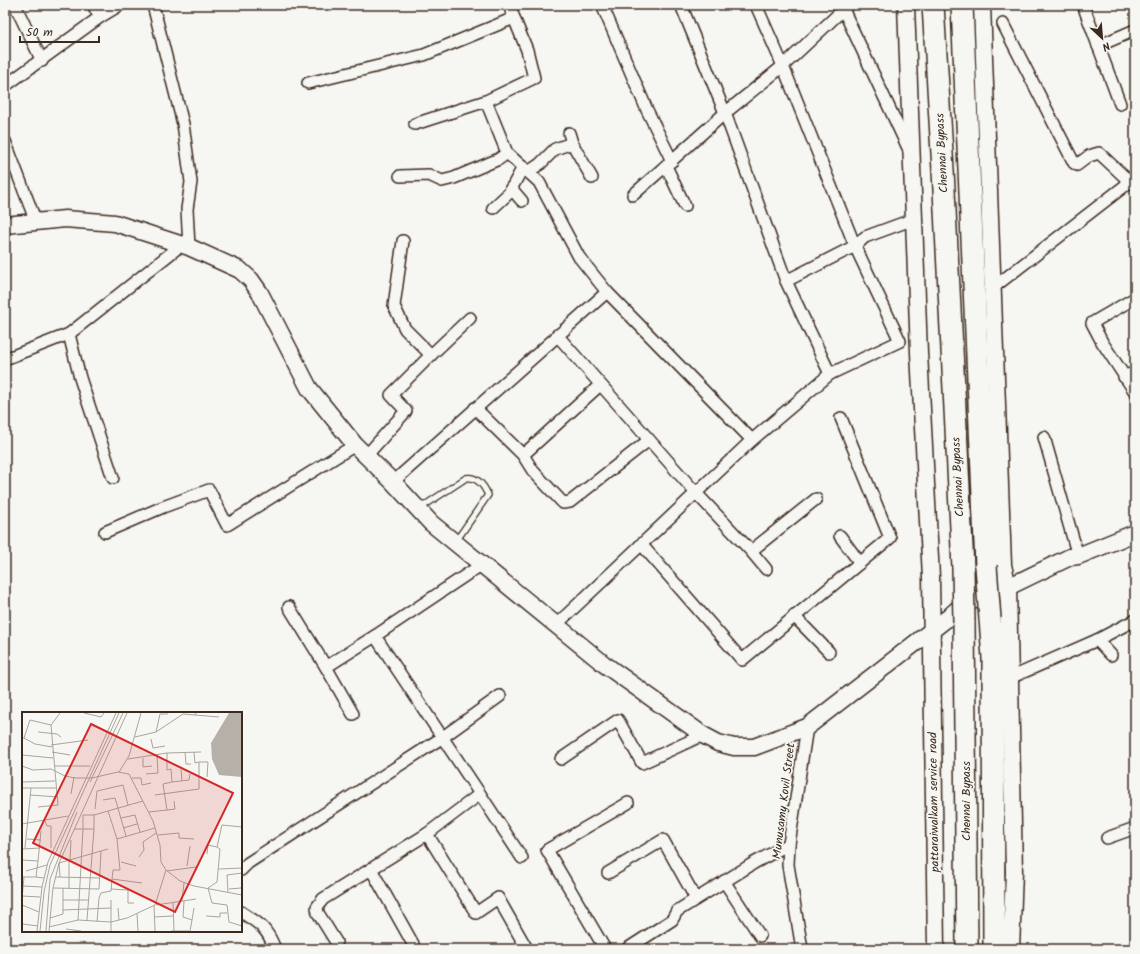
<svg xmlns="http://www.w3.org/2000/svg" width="1140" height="954" viewBox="0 0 1140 954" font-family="Kalam,sans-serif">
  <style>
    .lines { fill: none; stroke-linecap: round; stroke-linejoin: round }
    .lane-casing { stroke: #3b2a1e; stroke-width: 8 }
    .street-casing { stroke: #3b2a1e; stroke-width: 14 }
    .secondary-casing { stroke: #3b2a1e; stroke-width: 19 }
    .highway-casing { stroke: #3b2a1e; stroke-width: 24 }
    .lane { stroke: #f6f6f2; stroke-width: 5.5 }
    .street { stroke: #f6f6f2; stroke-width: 11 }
    .secondary { stroke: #f6f6f2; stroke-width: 16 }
    .highway { stroke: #f6f6f2; stroke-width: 21 }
    .highway-bridge-casing { stroke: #3b2a1e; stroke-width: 24; stroke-linecap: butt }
    .highway-bridge { stroke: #f6f6f2; stroke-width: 21 }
    .labels { text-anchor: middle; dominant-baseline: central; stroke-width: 3.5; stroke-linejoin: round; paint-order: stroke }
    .street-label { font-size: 12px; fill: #3b2a1e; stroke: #f6f6f2 }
    .inset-road { fill: none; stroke: #aba49d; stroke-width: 1 }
    .view { fill: #d62828; fill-opacity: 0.15; stroke: #d62828; stroke-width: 2 }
    .inset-edge { fill: none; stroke: #3b2a1e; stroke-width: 2 }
  </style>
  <rect width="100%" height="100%" fill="#f6f6f2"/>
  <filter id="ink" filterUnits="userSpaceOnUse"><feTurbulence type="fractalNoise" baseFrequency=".025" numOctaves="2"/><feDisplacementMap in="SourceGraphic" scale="8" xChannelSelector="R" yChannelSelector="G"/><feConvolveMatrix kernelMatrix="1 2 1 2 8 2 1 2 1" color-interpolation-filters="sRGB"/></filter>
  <g filter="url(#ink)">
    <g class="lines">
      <defs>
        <path id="lane" d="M 419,509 L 466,478 C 477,476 484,486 488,495 L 456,541"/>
        <g id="street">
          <path d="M 15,5 L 42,61"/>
          <path d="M 93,5 L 100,17"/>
          <path d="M 153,5 L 183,124 L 191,182 L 187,209 L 189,247"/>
          <path d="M 602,5 L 647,110 L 672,161"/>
          <path d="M 681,5 L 725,113 L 786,281 L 830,374 L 900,341 L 855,246 L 786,281"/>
          <path d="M 756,5 L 783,66 L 855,246 L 865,237 L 914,219"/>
          <path d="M 1083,5 L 1120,104"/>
          <path d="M 843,9 L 909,150"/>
          <path d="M 514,18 L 527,50 L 534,78 L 486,101 L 507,153 L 539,182 L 579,257 L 607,292"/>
          <path d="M 1003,24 L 1074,163 L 1077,165 L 1089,156 L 1099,153 L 1130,182"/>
          <path d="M 1098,46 L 1135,30"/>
          <path d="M 308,83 L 424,55 L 514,18 L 509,5"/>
          <path d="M 5,86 L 100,17 L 120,5"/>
          <path d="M 415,124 L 486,101"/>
          <path d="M 5,141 L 36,222"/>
          <path d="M 572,143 L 592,178"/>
          <path d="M 666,166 L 685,206"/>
          <path d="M 528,172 L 540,164 L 555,149 L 572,143 L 569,133"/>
          <path d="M 400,176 L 429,175 L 442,181 L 454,178 L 499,159 L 507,153"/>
          <path d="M 511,188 L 522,201"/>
          <path d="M 633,195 L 725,113 L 783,66 L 848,5"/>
          <path d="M 493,208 L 509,193 L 523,167"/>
          <path d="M 994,287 L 1135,178"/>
          <path d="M 1135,298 L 1092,323 L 1102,342 L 1135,392"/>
          <path d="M 69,334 L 80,378 L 113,478"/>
          <path d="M 557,335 L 696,493 L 751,551 L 816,499"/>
          <path d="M 431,355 L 470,318"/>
          <path d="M 5,359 L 69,334 L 180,246"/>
          <path d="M 1124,377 L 1135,372"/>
          <path d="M 475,408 L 523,455 L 533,471 L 563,503 L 570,502 L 649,440"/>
          <path d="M 1044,437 L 1078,556"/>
          <path d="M 523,455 L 600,385"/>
          <path d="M 366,456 L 406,411 L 391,395 L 431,355 L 405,329 L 394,306 L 403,241"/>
          <path d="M 393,482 L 607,292 L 752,440"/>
          <path d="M 105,532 L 163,507 L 209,490 L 227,525 L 355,445"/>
          <path d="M 840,536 L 860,563"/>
          <path d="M 641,544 L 742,660 L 890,538 L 841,418"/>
          <path d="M 751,551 L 766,569"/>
          <path d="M 481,565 L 375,636 L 480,794 L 427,834 L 476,913 L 498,898 L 527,949"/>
          <path d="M 289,607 L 326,667"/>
          <path d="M 794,616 L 829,652"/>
          <path d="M 556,625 L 752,440 L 830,374"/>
          <path d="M 1097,640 L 1111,655"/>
          <path d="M 1010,678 L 1097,640 L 1135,620"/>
          <path d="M 353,714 L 326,667 L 375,636"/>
          <path d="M 561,759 L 618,720 L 642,763 L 703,735"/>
          <path d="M 480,794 L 522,858"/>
          <path d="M 1107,838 L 1135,828"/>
          <path d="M 371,869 L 413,944"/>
          <path d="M 241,870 L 248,863 L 443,737 L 500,696"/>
          <path d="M 608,873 L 663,840 L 696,899"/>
          <path d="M 724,881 L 760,936"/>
          <path d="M 241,912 C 260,924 267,928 275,949"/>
          <path d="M 336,942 L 318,913 L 317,907 L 323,899 L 427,834"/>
          <path d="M 605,949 L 547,850 L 628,803"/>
          <path d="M 627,949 L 672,920 L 677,911 L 754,863 L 789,844"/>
          <path d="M 802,949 L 788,865 L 789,844 L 807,727"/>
        </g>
        <g id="secondary">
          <path d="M 906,5 L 919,353 L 931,577 L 936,949"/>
          <path d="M 982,5 L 1003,565 L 1008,587 L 1014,872 L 1011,949"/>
          <path d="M 5,225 L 65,219 L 115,223 L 189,247 L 240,270 L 251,280 L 260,293 L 309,388 L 355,445 L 393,482 L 431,523 L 604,664 L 703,735 L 718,743 L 734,747 L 754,747 L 807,727 L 949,617 L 962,605 L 1008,587 L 1070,557 L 1078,556 L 1135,533"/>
        </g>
        <g id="highway">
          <path d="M 933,5 L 943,170 L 963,568"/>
          <path d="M 962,5 L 986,566"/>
          <path d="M 990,619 L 993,658 L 994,949"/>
          <path d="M 964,622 L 967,949"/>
        </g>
      </defs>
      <use href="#lane" class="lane-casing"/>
      <use href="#street" class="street-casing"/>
      <use href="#secondary" class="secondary-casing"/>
      <use href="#highway" class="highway-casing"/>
      <use href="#lane" class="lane"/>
      <use href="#street" class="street"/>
      <use href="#secondary" class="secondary"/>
      <use href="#highway" class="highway"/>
      <defs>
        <g id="highway-bridge">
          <path d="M 986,566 L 990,619"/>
          <path d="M 963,568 L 964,622"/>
        </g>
      </defs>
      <use href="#highway-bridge" class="highway-bridge-casing"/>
      <use href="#highway-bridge" class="highway-bridge"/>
    </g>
  </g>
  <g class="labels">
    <g class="street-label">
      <text transform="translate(942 153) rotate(-93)">Chennai Bypass</text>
      <text transform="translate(958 477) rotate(-93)">Chennai Bypass</text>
      <text transform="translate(784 801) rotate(-83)">Munusamy Kovil Street</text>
      <text transform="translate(966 801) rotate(-90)">Chennai Bypass</text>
      <text transform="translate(934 802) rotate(-91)">pattaraiwalkam service road</text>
    </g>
  </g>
  <g transform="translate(22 712)">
    <rect width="220" height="220" fill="#f6f6f2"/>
    <path d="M 207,1 L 220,1 L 220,65 L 197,63 L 190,47 L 189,31 Z" fill="#b6b0a9"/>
    <path class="inset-road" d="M 62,1 L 79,5 L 82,1M 146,2 L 138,2 L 134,20 L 161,2 L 173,3 L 174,1M 173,3 L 197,5M 16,20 L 35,22 L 39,25M 0,25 L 13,32 L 30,35M 113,25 L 134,20M 2,26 L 8,8 L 29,13M 129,27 L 131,36 L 143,34M 29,33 L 66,28M 30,40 L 48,43M 163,40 L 164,52 L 169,52M 0,43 L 31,46M 121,46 L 121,55 L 130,54M 106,47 L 145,41 L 179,40M 177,50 L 186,50 L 185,65M 0,54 L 11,58 L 29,57 L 43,64 L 53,66 L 70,66 L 96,60 L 107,62 L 131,109 L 138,133 L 139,150 L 144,158 L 158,169 L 172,174 L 220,183M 32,54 L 68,54M 159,57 L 160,69M 97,60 L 107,44 L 119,1M 124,62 L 136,61 L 135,43M 110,66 L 119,66 L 120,73 L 129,71M 0,70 L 33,69M 68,70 L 101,1M 150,70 L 167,68 L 168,62M 0,76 L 34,76M 49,82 L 52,65M 8,83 L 36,85M 133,83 L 177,77 L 177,50 L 173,51 L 172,40M 81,88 L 93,86 L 104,124M 16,95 L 36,93 L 29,13 L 38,1M 73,97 L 75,79 L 101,73 L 106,93M 145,98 L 153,97 L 152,89M 86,99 L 95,127 L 133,116M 127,100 L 145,98 L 141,72 L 150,70 L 149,57 L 145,58 L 145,41M 72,103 L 121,89M 99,106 L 113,103 L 118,120M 23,109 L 25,114 L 29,114 L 29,136M 0,112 L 46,104M 220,115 L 200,113 L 195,135 L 198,137 L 195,170 L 186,176 L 190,191 L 205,193 L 207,210 L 220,214M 101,116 L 115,112M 52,117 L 61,117 L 56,208M 136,123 L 157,121 L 157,126 L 172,127M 5,127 L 19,128M 3,136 L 9,76M 0,137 L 18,136M 185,142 L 186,133 L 195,135M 117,145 L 122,138 L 121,130 L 134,121M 0,148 L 16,149 L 19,119M 48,148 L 49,128M 16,149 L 14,165 L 22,166M 99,150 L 114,154M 165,154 L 168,134M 197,157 L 220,156M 4,159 L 25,153M 145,159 L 174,155M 0,165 L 14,165M 34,165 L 78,166M 38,165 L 37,151 L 86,137M 90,167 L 91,158 L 98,158 L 95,127M 1,174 L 20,175M 31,176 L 77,177 L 79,139M 41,176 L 41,198M 47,176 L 47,148M 89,177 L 106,178 L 106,191 L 112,191M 207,177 L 219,176 L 220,173M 206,180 L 205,163 L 220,161M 0,184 L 18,185M 0,187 L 2,165M 41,188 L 66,188M 89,188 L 89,219M 160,189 L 162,171M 162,189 L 161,205 L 170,208 L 168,219M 151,190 L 152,219M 0,193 L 17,200M 134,193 L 174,187M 132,194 L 133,219M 96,196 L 97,208M 115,202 L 116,219M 184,204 L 198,205 L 198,201 L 205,201M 132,205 L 151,204M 28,206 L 41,202 L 41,198 L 89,196M 65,208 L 72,117 L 72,103 L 61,103 L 61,117 L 72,117M 170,208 L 172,196M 75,210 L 77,186 L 79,181 L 89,179 L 90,167 L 120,171M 0,212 L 16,214M 27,215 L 56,208 L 89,210 L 105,206 L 133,193 L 144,158M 44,217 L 59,219M 15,219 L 20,175 L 26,150 L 94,1M 18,219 L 22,180 L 28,153 L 97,1M 24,219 L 28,167 L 55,100M 27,219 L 31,176 L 37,151 L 105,1M 149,219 L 167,219"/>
    <path class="view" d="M 69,12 L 211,81 L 153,200 L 11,131 Z"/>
    <rect width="220" height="220" class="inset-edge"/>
  </g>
  <rect width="1140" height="954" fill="none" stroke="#f6f6f2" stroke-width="20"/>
  <rect x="10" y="10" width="1120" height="934" fill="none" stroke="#3b2a1e" stroke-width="1.5" filter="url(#ink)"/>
  <g transform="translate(1102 38) rotate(154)" stroke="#f6f6f2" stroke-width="3" paint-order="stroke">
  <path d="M0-3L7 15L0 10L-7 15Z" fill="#3b2a1e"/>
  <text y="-6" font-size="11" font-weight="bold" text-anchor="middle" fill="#3b2a1e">N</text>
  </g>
  <path d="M20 36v6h79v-6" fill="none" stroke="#3b2a1e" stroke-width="2"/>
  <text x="26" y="36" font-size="12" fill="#3b2a1e" stroke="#f6f6f2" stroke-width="3" paint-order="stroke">50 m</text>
</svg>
